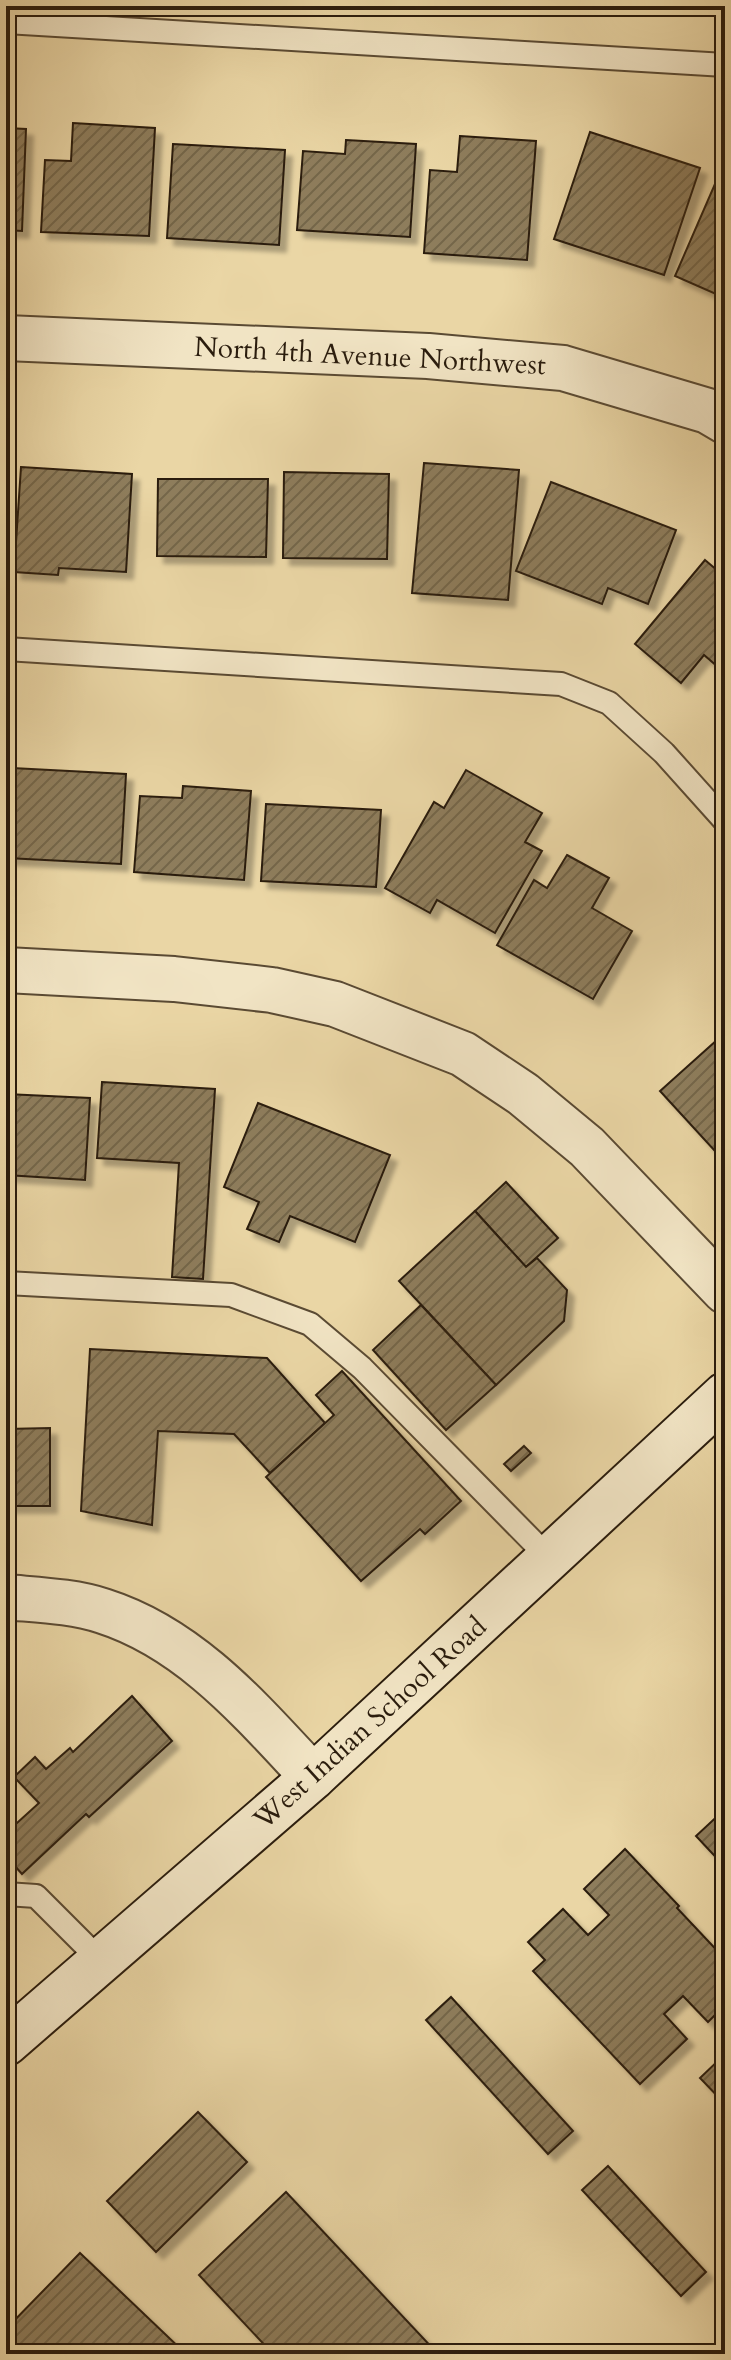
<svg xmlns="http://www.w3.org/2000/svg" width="731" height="2360" viewBox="0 0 731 2360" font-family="Cardo,serif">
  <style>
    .building { fill: url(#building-hatch); stroke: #2a1c0d; stroke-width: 2; filter: url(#shadow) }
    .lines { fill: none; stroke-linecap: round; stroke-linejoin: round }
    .lane-casing { stroke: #5a4a33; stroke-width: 26 }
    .street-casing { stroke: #5a4a33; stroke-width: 48 }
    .secondary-casing { stroke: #2a1c0d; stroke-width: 48 }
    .lane { stroke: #f1e4c4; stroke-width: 22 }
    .street { stroke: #f1e4c4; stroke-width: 44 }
    .secondary { stroke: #f1e4c4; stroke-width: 44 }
    .labels { text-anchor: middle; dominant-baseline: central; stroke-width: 8; stroke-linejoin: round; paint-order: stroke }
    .street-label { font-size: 28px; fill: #2a1c0d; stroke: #f1e4c4 }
  </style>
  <defs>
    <pattern id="building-hatch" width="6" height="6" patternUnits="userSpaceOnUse" patternTransform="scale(2)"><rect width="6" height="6" fill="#8e7d5c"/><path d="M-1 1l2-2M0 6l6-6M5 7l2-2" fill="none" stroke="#74664a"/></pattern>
    <filter id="shadow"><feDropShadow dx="7" dy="7" stdDeviation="2" flood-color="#0004"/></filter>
  </defs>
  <rect width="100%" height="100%" fill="#ead6a5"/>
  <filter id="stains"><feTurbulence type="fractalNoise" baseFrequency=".0025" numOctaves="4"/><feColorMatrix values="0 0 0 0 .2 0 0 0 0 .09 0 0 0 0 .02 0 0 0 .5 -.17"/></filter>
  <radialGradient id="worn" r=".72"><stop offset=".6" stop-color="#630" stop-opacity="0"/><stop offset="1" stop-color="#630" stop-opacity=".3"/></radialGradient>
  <g class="building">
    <path d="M 73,123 L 155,128 L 149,236 L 41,232 L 45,160 L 71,161 Z"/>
    <path d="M 6,128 L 26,129 L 22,231 L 6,230 Z"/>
    <path d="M 590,132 L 700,168 L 664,275 L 554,239 Z"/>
    <path d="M 460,136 L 536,141 L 527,260 L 424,253 L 430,170 L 457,172 Z"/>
    <path d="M 346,140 L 416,144 L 410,237 L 297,230 L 303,151 L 345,154 Z"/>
    <path d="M 173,144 L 285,150 L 279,245 L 167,238 Z"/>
    <path d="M 725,161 L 725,298 L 675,276 Z"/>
    <path d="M 424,463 L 519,470 L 508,600 L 412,593 Z"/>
    <path d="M 21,467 L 132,474 L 126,572 L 59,568 L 58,575 L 14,572 Z"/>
    <path d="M 284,472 L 389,474 L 387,559 L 283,558 Z"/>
    <path d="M 158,479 L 268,479 L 266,557 L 157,556 Z"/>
    <path d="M 551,482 L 676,530 L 648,604 L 608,588 L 602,604 L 516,571 Z"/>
    <path d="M 705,560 L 725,577 L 725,673 L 704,655 L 681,683 L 635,644 Z"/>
    <path d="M 12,768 L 126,774 L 121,864 L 7,858 Z"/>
    <path d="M 466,770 L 542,813 L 525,842 L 542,851 L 495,933 L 437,900 L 430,913 L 385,888 L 434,802 L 444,808 Z"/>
    <path d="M 183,786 L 251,791 L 244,880 L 134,872 L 140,796 L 182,798 Z"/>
    <path d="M 266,804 L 381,810 L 376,887 L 261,881 Z"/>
    <path d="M 567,855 L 609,878 L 592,908 L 632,931 L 593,999 L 497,945 L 534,880 L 547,888 Z"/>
    <path d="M 717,1040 L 725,1049 L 725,1162 L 660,1091 Z"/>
    <path d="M 102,1082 L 215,1089 L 203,1279 L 172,1277 L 179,1163 L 97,1158 Z"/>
    <path d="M 6,1094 L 90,1098 L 85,1180 L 6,1175 Z"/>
    <path d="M 258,1103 L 390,1155 L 355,1242 L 290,1216 L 279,1242 L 247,1229 L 259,1202 L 224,1187 Z"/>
    <path d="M 506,1182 L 558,1238 L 526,1267 L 475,1211 Z"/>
    <path d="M 475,1211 L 526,1267 L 537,1258 L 567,1290 L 564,1321 L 496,1385 L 399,1281 Z"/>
    <path d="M 421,1305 L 496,1385 L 446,1430 L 373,1350 Z"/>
    <path d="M 90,1349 L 267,1358 L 325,1423 L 270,1473 L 234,1434 L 158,1431 L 152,1525 L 81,1511 Z"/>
    <path d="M 342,1371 L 461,1501 L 425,1534 L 420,1529 L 361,1581 L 266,1477 L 334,1415 L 316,1395 Z"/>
    <path d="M 50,1428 L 50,1506 L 6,1506 L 6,1429 Z"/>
    <path d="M 524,1446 L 531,1453 L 511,1471 L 504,1464 Z"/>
    <path d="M 132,1696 L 172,1741 L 89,1817 L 86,1814 L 22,1874 L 6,1856 L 6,1833 L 39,1803 L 14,1777 L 35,1757 L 46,1769 L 70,1748 L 73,1752 Z"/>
    <path d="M 725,1809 L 725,1867 L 696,1836 Z"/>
    <path d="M 625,1849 L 679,1906 L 677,1908 L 725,1959 L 725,2005 L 708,2022 L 683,1996 L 664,2014 L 687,2039 L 640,2084 L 533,1971 L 545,1960 L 528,1942 L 563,1909 L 588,1935 L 609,1915 L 584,1889 Z"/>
    <path d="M 451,1997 L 573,2131 L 548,2154 L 426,2020 Z"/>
    <path d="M 725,2054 L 725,2104 L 700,2078 Z"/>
    <path d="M 198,2112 L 247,2162 L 156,2252 L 107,2201 Z"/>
    <path d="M 608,2166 L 706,2272 L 681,2296 L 582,2190 Z"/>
    <path d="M 286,2192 L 438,2354 L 273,2354 L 199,2275 Z"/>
    <path d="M 80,2253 L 186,2354 L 21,2354 L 6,2339 L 6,2329 Z"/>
  </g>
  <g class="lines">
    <defs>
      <g id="lane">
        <path d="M 6,22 L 725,65"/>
        <path d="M 6,649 L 561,684 L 609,703 L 664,753 L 725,821"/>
        <path d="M 6,1283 L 231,1295 L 310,1324 L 362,1368 L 550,1559"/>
        <path d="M 6,1894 L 36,1896 L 101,1961"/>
      </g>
      <g id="street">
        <path d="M 6,338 L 428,356 L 563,368 L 708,411 L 725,421"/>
        <path d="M 6,970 L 174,979 L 272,990 L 335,1004 L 463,1054 L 523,1094 L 587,1147 L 725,1291"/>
        <path d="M 6,1597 C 38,1600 73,1601 103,1611 C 191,1639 252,1712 313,1777"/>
      </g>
      <path id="secondary" d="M 6,2043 L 313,1777 L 725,1395"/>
    </defs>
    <use href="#lane" class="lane-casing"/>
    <use href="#street" class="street-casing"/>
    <use href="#secondary" class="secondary-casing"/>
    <use href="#lane" class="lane"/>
    <use href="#street" class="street"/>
    <use href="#secondary" class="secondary"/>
  </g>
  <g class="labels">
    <g class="street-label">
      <text transform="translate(370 356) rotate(3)">North 4th Avenue Northwest</text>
      <text transform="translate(370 1723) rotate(-42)">West Indian School Road</text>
    </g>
  </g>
  <rect width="731" height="2360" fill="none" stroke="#ead6a5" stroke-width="32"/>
  <rect x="8" y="8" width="715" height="2344" fill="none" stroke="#2a1c0d" stroke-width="4"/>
  <rect x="16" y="16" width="699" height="2328" fill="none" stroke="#2a1c0d" stroke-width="2"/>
  <rect width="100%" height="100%" filter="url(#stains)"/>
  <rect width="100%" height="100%" fill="url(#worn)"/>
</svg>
